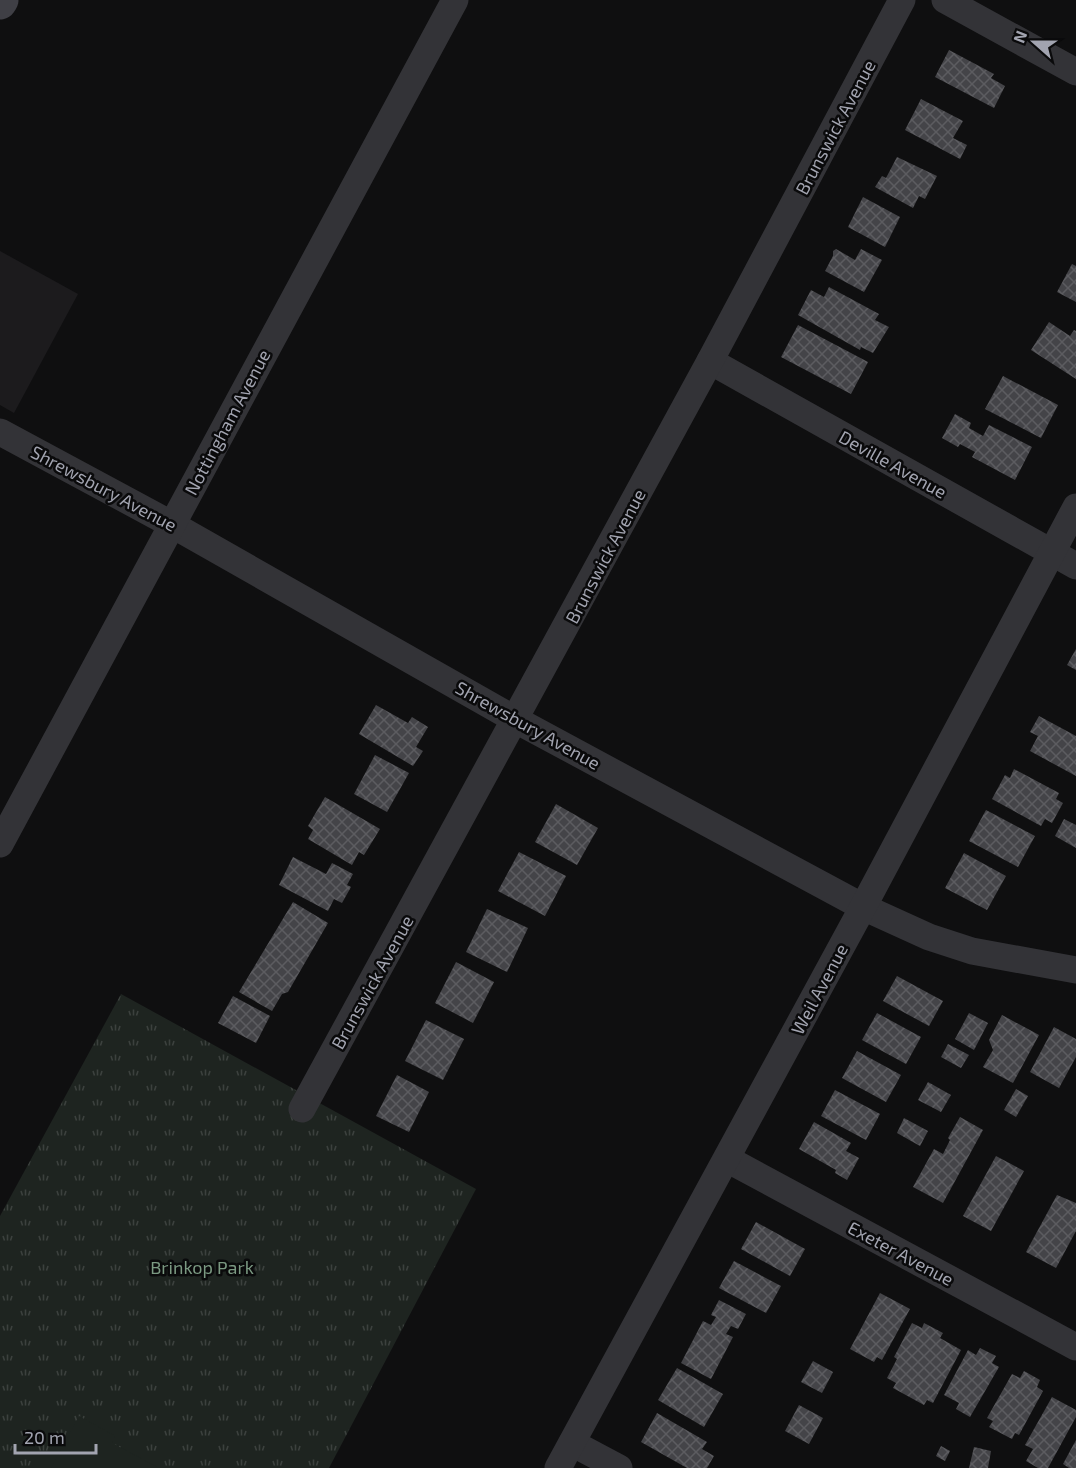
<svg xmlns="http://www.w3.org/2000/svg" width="1076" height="1468" viewBox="0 0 1076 1468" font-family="'Exo 2',sans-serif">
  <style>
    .built { fill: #1c1b1d }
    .park { fill: url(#park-tufts) }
    .pitch { fill: #1e2420 }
    .building { fill: url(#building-cross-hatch) }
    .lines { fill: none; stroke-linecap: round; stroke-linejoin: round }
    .street { stroke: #333337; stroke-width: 27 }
    .secondary { stroke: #3f3f45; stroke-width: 33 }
    .labels { text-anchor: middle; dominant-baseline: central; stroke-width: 5; stroke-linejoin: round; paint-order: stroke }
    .street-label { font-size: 18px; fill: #a2a4b0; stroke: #0a0a0b }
    .park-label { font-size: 18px; fill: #7b9982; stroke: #0a0a0b }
  </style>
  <defs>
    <pattern id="park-tufts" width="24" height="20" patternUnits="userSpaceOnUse" patternTransform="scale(1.5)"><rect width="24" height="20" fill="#1e2420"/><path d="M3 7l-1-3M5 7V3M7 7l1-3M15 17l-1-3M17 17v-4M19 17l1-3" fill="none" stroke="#3c413e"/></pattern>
    <pattern id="building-cross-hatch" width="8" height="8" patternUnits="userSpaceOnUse" patternTransform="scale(1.5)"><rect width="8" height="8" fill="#444448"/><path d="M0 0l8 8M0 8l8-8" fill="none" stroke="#5c5c60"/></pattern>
  </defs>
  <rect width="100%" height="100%" fill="#0f0f10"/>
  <path class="built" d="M 0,251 L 78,294 L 14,413 L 0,405 Z"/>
  <path class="park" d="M 121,994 L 476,1189 L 329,1468 L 0,1468 L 0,1216 Z"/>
  <path class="pitch" d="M 79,1416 L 115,1436 L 112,1443 L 159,1468 L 51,1468 Z"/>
  <g class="building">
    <path d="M 949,50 L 994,74 L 991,78 L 1005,86 L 994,108 L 935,77 Z"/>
    <path d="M 921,99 L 963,121 L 953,138 L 967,145 L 960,159 L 905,130 Z"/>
    <path d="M 897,157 L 937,176 L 925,199 L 919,196 L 913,208 L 875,187 L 882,176 L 886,178 Z"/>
    <path d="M 863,197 L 900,217 L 885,247 L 848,227 Z"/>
    <path d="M 836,249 L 855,260 L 861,249 L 882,260 L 864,292 L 825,271 L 833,256 L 833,251 Z"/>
    <path d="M 1072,264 L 1076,266 L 1076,302 L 1057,292 Z"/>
    <path d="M 829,287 L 879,314 L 875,320 L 889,327 L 873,353 L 861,347 L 860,350 L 798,315 L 811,290 L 824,297 Z"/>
    <path d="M 1049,322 L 1070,336 L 1074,330 L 1076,331 L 1076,379 L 1031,350 Z"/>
    <path d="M 798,325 L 868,362 L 851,394 L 781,357 Z"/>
    <path d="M 1003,376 L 1058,405 L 1041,438 L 985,409 Z"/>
    <path d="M 955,414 L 971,423 L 969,428 L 983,436 L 989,425 L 1032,447 L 1015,480 L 972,457 L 975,452 L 960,444 L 958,447 L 942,438 Z"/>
    <path d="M 1076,649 L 1076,670 L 1067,665 Z"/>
    <path d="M 376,705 L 408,723 L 412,717 L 428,727 L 416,747 L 423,751 L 413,766 L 359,734 Z"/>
    <path d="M 1039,716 L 1076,736 L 1076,776 L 1030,751 L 1038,736 L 1030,732 Z"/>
    <path d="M 375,755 L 409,773 L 387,812 L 354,794 Z"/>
    <path d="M 1014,769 L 1059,793 L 1056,799 L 1063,803 L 1052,823 L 1045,819 L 1041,826 L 992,799 L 1005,775 L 1010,778 Z"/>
    <path d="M 325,797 L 380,829 L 364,855 L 359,852 L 352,865 L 308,839 L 313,830 L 308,826 Z"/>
    <path d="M 556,804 L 598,828 L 577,865 L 535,842 Z"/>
    <path d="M 986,810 L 1035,836 L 1018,867 L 969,841 Z"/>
    <path d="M 1064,819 L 1076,825 L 1076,848 L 1055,836 Z"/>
    <path d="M 519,852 L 566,876 L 545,916 L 498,891 Z"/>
    <path d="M 964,853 L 1006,876 L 987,910 L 945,888 Z"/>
    <path d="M 293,857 L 326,874 L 332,863 L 353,874 L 347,885 L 351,887 L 342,903 L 334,899 L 328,911 L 279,885 Z"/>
    <path d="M 293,902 L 328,923 L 288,992 L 282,994 L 272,1011 L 239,992 Z"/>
    <path d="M 487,909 L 528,928 L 507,972 L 466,952 Z"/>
    <path d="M 456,962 L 494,982 L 473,1023 L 435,1003 Z"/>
    <path d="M 897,976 L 943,1001 L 929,1026 L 883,1001 Z"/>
    <path d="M 233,996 L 270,1016 L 256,1043 L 218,1023 Z"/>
    <path d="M 877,1013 L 921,1037 L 906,1064 L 862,1040 Z"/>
    <path d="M 969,1013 L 988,1023 L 974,1050 L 955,1039 Z"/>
    <path d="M 1002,1015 L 1039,1035 L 1013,1083 L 983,1067 L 993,1050 L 989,1040 Z"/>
    <path d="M 426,1020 L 464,1039 L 443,1080 L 405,1061 Z"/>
    <path d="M 1054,1027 L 1076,1039 L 1076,1057 L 1059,1088 L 1030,1072 Z"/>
    <path d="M 948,1044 L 969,1055 L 961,1068 L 941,1057 Z"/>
    <path d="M 857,1051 L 901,1075 L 886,1102 L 842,1078 Z"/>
    <path d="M 397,1075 L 429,1092 L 409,1132 L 376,1116 Z"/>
    <path d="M 928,1082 L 951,1095 L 941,1112 L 918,1100 Z"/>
    <path d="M 1016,1089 L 1028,1096 L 1016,1117 L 1004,1110 Z"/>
    <path d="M 835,1090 L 880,1114 L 866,1140 L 821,1116 Z"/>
    <path d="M 960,1117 L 983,1130 L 943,1203 L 913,1187 L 934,1149 L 943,1154 L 950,1140 L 948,1138 Z"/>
    <path d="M 904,1118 L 928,1131 L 920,1146 L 897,1133 Z"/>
    <path d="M 814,1122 L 851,1143 L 846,1151 L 859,1158 L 847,1180 L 835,1173 L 836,1170 L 799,1149 Z"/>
    <path d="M 996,1156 L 1024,1171 L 991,1231 L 963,1216 Z"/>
    <path d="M 1057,1195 L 1076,1203 L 1076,1231 L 1056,1268 L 1026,1252 Z"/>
    <path d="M 756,1222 L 805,1249 L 790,1276 L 741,1249 Z"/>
    <path d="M 734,1261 L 781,1286 L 766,1313 L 719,1288 Z"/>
    <path d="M 880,1293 L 910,1309 L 882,1360 L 877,1357 L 874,1362 L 850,1349 Z"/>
    <path d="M 719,1300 L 746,1314 L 738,1329 L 731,1326 L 726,1334 L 733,1337 L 711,1379 L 681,1363 L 703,1321 L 711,1325 L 716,1317 L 711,1315 Z"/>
    <path d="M 912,1323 L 922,1328 L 924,1323 L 943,1333 L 940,1338 L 961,1350 L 933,1403 L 927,1400 L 924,1405 L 893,1388 L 896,1383 L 887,1378 L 897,1359 L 894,1357 Z"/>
    <path d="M 980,1348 L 996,1356 L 992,1363 L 999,1367 L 970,1417 L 956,1409 L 959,1403 L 944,1395 L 968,1350 L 976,1355 Z"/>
    <path d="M 813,1361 L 833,1372 L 822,1393 L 801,1382 Z"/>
    <path d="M 677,1368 L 723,1394 L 704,1427 L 658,1400 Z"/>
    <path d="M 1024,1371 L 1040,1380 L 1037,1387 L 1043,1391 L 1019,1435 L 1015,1433 L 1012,1439 L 989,1427 L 993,1421 L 987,1418 L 1012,1374 L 1020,1378 Z"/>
    <path d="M 1052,1397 L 1076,1410 L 1076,1417 L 1048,1468 L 1038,1468 L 1026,1461 L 1033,1449 L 1025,1445 Z"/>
    <path d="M 799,1405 L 823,1418 L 809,1444 L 785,1431 Z"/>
    <path d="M 657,1413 L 707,1442 L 702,1449 L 714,1456 L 707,1468 L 687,1468 L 641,1442 Z"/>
    <path d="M 1076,1440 L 1076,1468 L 1069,1468 L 1063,1464 Z"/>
    <path d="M 941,1446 L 950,1451 L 945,1461 L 936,1456 Z"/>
    <path d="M 974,1447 L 991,1451 L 988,1468 L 969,1468 Z"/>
  </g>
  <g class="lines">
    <g class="street">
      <path d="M 945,0 L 1076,72"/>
      <path d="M 710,361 L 1076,566"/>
      <path d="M 0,432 L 171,524 L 516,720 L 863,907 L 929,937 L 972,951 L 1076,970"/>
      <path d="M 0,844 L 455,0"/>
      <path d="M 302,1109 L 710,361 L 902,0"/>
      <path d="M 727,1159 L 1076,1347"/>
      <path d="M 572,1443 L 619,1468"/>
      <path d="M 558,1468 L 863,907 L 1076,507"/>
    </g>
    <path class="secondary" d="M 0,3 L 2,0"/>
  </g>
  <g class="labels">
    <g class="street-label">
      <text transform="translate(835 127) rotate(-62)">Brunswick Avenue</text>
      <text transform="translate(227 422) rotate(-62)">Nottingham Avenue</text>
      <text transform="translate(893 464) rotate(29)">Deville Avenue</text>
      <text transform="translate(104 488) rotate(28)">Shrewsbury Avenue</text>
      <text transform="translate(605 556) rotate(-62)">Brunswick Avenue</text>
      <text transform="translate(528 725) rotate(29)">Shrewsbury Avenue</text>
      <text transform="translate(372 982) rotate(-61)">Brunswick Avenue</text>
      <text transform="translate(819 989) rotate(-62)">Weil Avenue</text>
      <text transform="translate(901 1253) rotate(28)">Exeter Avenue</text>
    </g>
    <g class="park-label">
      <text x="202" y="1267">Brinkop Park</text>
    </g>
  </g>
  <g transform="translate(1034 42) rotate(291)" stroke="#0a0a0b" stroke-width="4.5" paint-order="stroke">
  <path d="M0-4.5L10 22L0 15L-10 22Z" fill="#a2a4b0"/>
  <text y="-9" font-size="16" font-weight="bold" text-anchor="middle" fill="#a2a4b0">N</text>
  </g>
  <path d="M15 1444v9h81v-9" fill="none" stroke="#a2a4b0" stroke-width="3"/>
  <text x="24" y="1444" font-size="18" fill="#a2a4b0" stroke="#0a0a0b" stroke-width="4.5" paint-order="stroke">20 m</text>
</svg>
